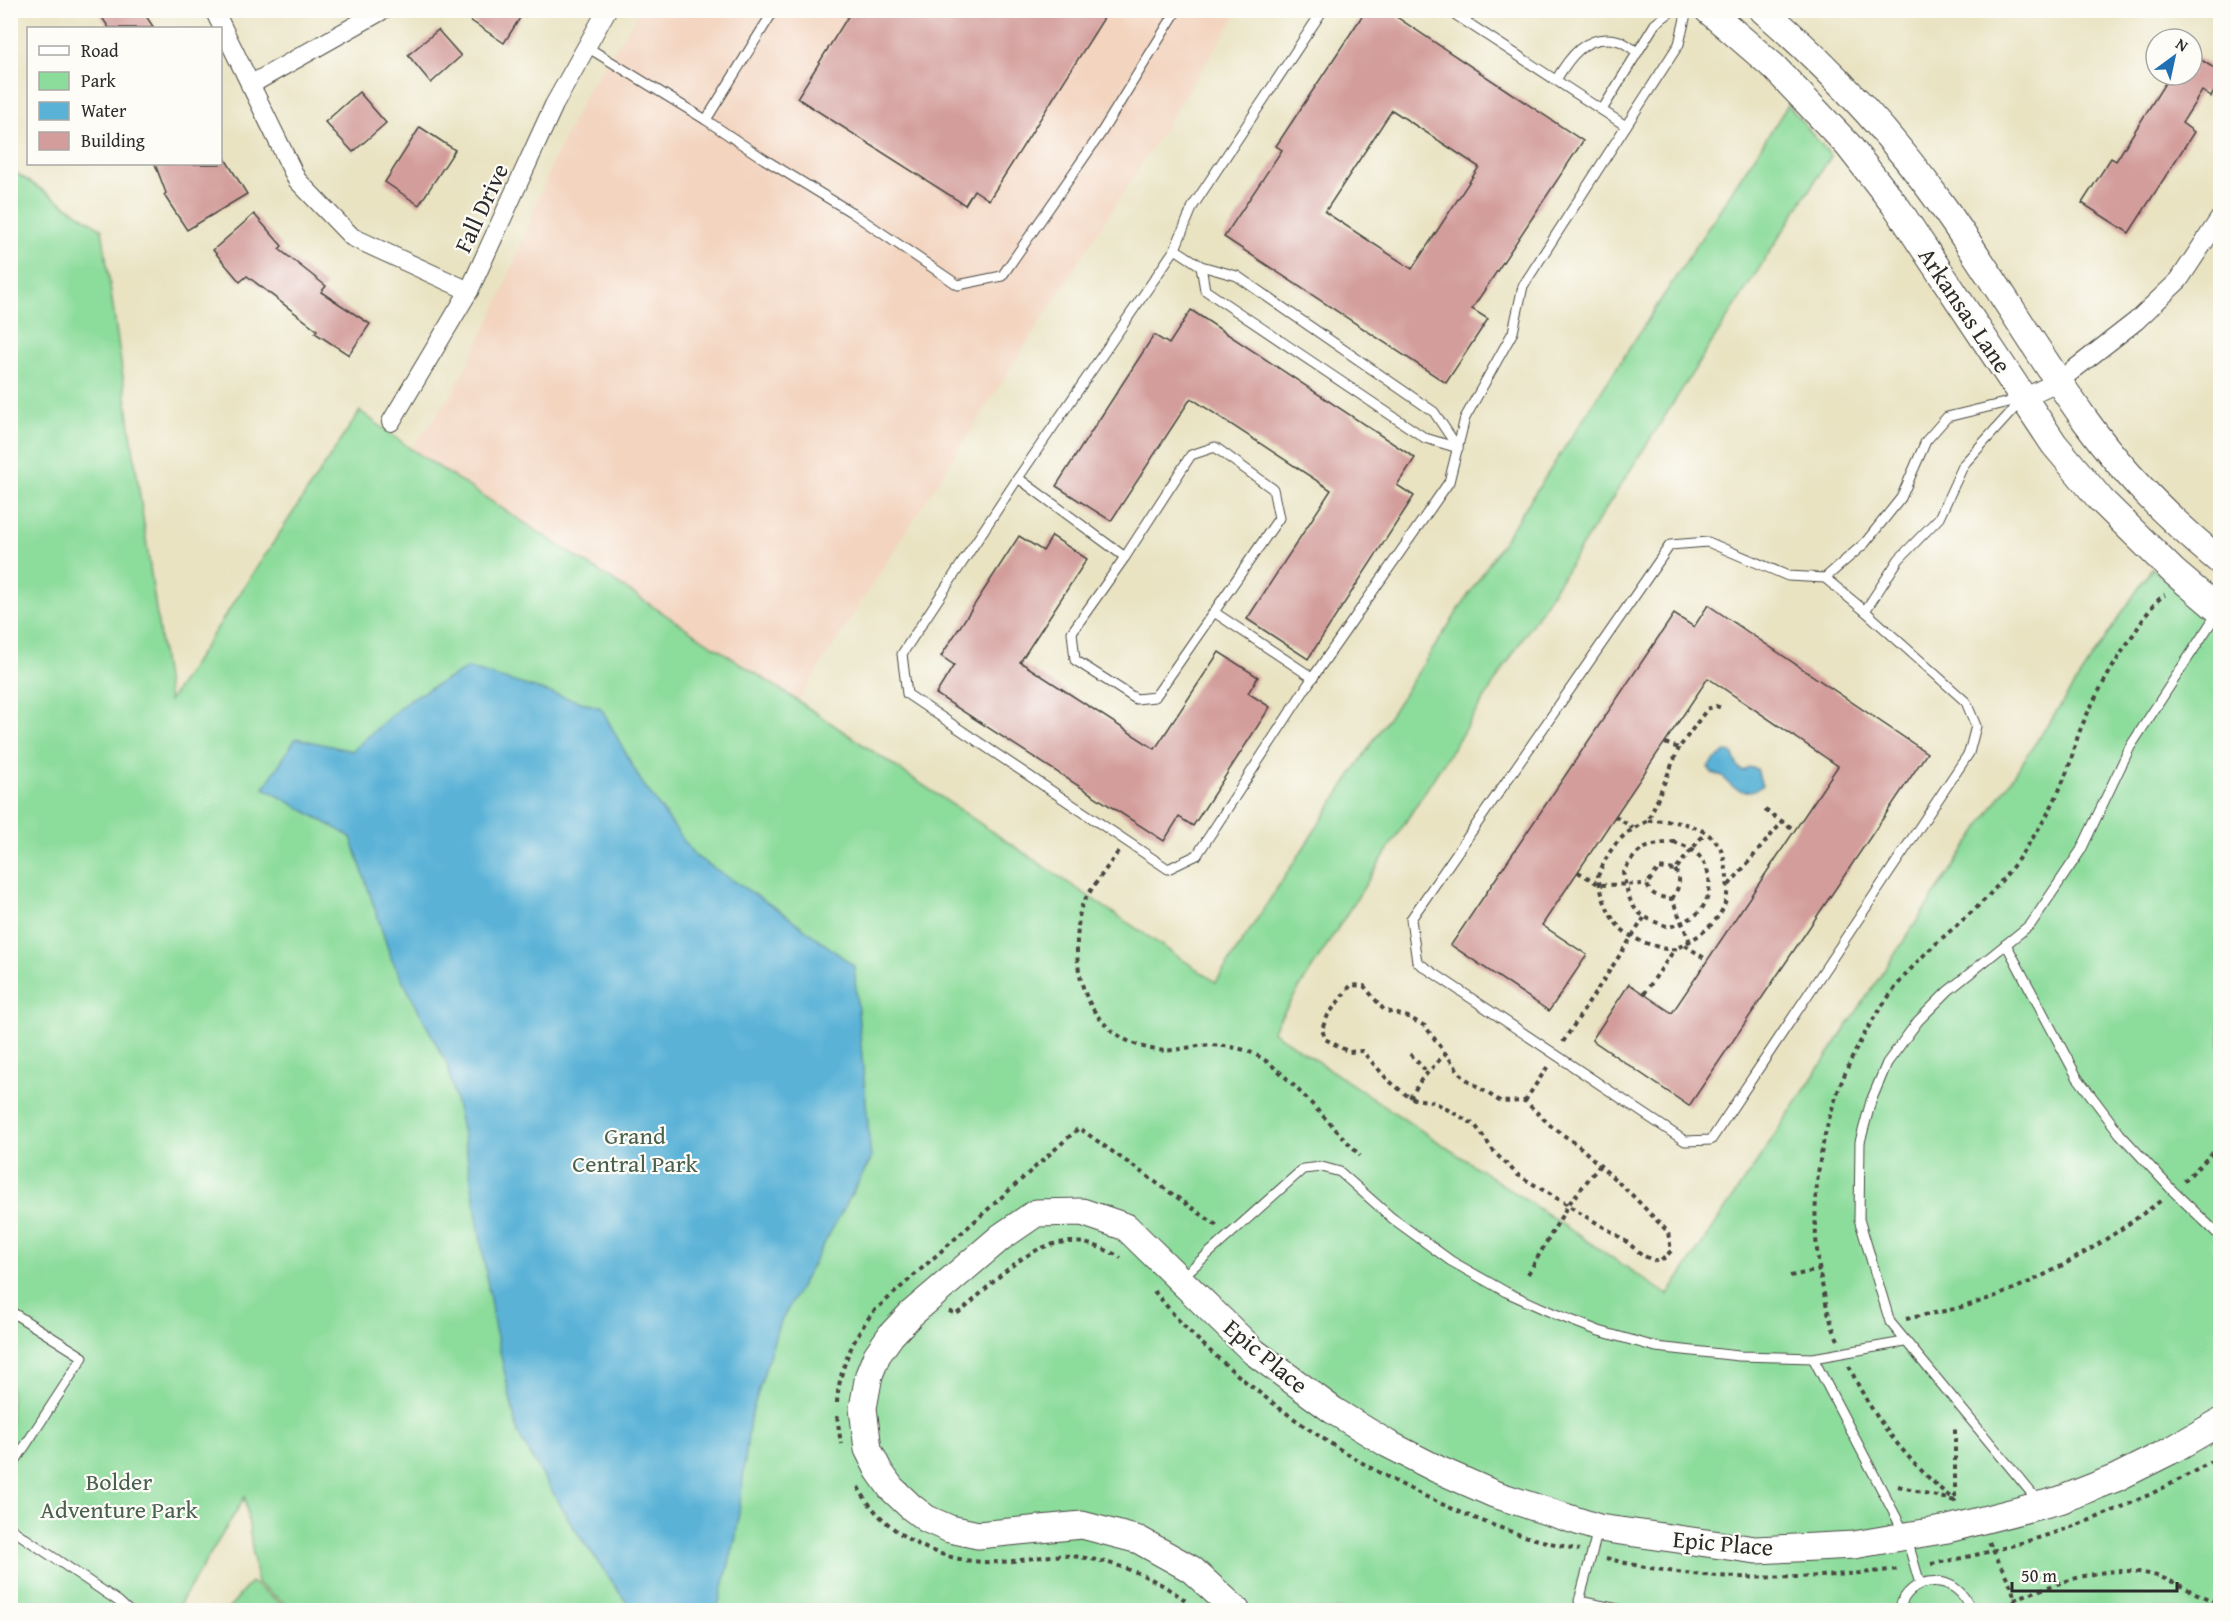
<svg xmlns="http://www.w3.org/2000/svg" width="2231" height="1621" viewBox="0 0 2231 1621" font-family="'Gentium Book Plus',serif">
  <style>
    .built { fill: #f3d4bf }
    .green { fill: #8cdc9b; stroke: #5c8463; stroke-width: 1.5 }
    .water { fill: #5ab2d7; stroke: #426e81; stroke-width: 1.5 }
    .building { fill: #d39d9b; fill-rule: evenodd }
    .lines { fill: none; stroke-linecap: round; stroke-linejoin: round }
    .lane-casing { stroke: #484742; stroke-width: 11 }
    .street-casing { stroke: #484742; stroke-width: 20 }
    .secondary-casing { stroke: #484742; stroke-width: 29 }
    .path { stroke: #484742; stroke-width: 4; stroke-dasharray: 4.5 4.5; stroke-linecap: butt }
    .lane { stroke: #fff; stroke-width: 9 }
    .street { stroke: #fff; stroke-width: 18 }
    .secondary { stroke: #fff; stroke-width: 27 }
    .labels { text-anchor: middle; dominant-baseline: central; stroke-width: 4.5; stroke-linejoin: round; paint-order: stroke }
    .street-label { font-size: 24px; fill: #2b2b2b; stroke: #fdfcf7 }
    .park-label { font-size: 24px; fill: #48604d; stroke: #fdfcf7 }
  </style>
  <rect width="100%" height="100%" fill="#fdfcf7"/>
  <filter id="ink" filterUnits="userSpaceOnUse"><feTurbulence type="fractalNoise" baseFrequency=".0167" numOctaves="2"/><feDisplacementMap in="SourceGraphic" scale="12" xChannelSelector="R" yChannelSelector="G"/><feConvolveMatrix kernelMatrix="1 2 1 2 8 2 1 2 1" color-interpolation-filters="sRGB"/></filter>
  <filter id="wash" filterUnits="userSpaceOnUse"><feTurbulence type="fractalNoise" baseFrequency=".008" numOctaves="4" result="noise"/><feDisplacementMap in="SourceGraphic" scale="24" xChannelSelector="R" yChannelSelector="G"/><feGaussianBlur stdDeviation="1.35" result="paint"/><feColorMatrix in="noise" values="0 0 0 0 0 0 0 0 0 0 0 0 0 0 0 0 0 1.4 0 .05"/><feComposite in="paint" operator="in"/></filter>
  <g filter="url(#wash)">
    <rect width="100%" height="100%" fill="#e9e3c2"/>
    <path class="built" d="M 640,11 L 1239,11 L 798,701 L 411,449 L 453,393 L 498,303 L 552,164 L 586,93 Z"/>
    <g class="green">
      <path d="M 1788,105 L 1831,156 L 1272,1031 L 1668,1295 L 2152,568 L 2202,615 L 2220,627 L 2220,1610 L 294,1610 L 257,1583 L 245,1497 L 176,1610 L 11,1610 L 10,169 L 102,229 L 169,701 L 360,411 L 411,449 L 798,701 L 1216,982 Z"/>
      <path d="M 251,1582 L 290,1610 L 227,1610 Z"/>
    </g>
    <g class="water">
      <path d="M 468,668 L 601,708 L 641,781 L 695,856 L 785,914 L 854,966 L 871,1159 L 778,1327 L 750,1419 L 736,1537 L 717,1610 L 632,1610 L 574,1528 L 518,1434 L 494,1324 L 466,1148 L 448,1066 L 391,958 L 351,837 L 264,788 L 296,738 L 352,751 L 408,700 Z"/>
      <path d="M 1726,752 L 1732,753 L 1738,767 L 1743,771 L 1748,767 L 1757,769 L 1762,786 C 1748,796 1731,791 1723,776 L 1712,773 L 1708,767 L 1713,761 Z"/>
    </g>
    <g id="blocks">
      <g class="building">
        <path d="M 110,10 L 142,10 L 154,28 L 109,28 L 101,16 Z"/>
        <path d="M 455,10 L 525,10 L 504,43 Z"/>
        <path d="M 852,10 L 1109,10 L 989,200 L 974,190 L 965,205 L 797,98 Z"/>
        <path d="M 1366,10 L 1386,10 L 1583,141 L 1472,309 L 1488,319 L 1446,383 L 1224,237 L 1282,150 L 1276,146 ZM 1392,110 L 1479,167 L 1412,269 L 1325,212 Z"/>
        <path d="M 438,30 L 461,56 L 431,83 L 408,55 Z"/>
        <path d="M 2192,54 L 2220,72 L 2220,82 L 2211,97 L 2202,91 L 2182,123 L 2194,132 L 2129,233 L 2082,203 L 2111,158 L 2116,161 L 2170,75 L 2192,75 Z"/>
        <path d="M 359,92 L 386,123 L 353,152 L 325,122 Z"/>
        <path d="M 420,127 L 455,150 L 419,205 L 385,182 Z"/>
        <path d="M 224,157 L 247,194 L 187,230 L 164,195 L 166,193 L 155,164 L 220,164 L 220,160 Z"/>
        <path d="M 254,214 L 282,246 L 279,249 L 326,286 L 321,292 L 370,324 L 349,355 L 315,333 L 317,330 L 247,276 L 240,282 L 213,250 Z"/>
        <path d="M 1191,310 L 1415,458 L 1397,485 L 1414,496 L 1308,659 L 1247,619 L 1331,490 L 1191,398 L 1111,521 L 1056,486 L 1154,335 L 1169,344 Z"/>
        <path d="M 1019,536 L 1043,551 L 1052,536 L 1087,559 L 1020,662 L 1155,749 L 1219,652 L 1258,677 L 1248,693 L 1270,707 L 1193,826 L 1179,817 L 1164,841 L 936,694 L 954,665 L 941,656 Z"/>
        <path d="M 1708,605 L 1927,753 L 1689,1106 L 1592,1040 L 1629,984 L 1672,1013 L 1838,766 L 1708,678 L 1542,925 L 1587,955 L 1549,1011 L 1451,945 L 1674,614 L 1694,627 Z"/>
      </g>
    </g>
  </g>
  <g filter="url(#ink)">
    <use href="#blocks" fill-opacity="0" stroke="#484742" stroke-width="1.5"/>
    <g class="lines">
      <defs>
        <g id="lane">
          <path d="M 1323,10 L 1193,206 L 1175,249 L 1018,478 L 902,654 L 907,694 L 1168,869 L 1197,855 L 1309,683 L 1449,482 L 1465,418 L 1513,332 L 1523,286 L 1626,126 L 1448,10"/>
          <path d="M 587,47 L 706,120 L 774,10"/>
          <path d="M 1556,80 C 1569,58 1585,34 1616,40 C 1623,41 1631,48 1637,52"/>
          <path d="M 1602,110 L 1655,24 L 1673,10"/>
          <path d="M 706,120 L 764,159 L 851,212 L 958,285 L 1002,276 L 1101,133 L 1177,10"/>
          <path d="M 1626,126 L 1679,44 L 1687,10"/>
          <path d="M 1175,249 L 1201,266 L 1237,276 L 1434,412 L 1458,448"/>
          <path d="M 1201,266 L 1205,290 L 1425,438 L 1458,448"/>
          <path d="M 1215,447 L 1273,489 L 1279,518 L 1155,697 L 1136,699 L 1075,660 L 1072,632 L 1125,557 L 1191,455 Z"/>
          <path d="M 1018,478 L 1125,557"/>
          <path d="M 1825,578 L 1865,611 L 1966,702 L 1976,726 L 1969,753 L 1711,1140 L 1685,1141 L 1417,962 L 1411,919 L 1670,545 L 1708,542 L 1788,576 L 1825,578 L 1865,543 L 1901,498 L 1926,441 L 1947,417 L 2021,399"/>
          <path d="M 1865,611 L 1899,559 L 1939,518 L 1964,464 L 2022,400"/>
          <path d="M 1214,612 L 1313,678"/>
          <path d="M 2006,944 L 2077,1077 L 2120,1134 L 2173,1191 L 2220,1236"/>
          <path d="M 1182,1277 L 1303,1169 L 1322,1167 L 1340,1172 L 1392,1218 L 1451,1261 L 1506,1292 L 1555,1314 L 1599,1331 L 1656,1347 L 1739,1356 L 1813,1358 L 1904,1342"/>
          <path d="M 10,1311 L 83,1357 L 10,1469"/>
          <path d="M 1813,1358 L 1906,1536 L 1920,1584"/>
          <path d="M 2038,1501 L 1890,1322 L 1859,1219 L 1860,1142 L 1871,1101 L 1887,1063 L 1918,1021 L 1948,991 L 2031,924 L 2081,850 L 2130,747 L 2218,612"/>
          <path d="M 10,1528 L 118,1601 L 128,1610"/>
          <path d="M 1598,1530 L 1579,1601 L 1623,1610"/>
          <path d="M 1899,1610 C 1909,1572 1959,1572 1970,1610"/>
        </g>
        <g id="street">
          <path d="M 214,10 L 297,180 L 352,237 L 469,291"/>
          <path d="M 250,85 L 383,10"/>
          <path d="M 2023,398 L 2059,381 L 2136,321 L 2179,280 L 2220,218"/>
          <path d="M 391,422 L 469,291 L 554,105 L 607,10"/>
        </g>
        <g id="secondary">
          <path d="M 1708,10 L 1774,67 L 1848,145 L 1898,209 L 2054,444 L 2101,500 L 2174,572 L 2220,611"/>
          <path d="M 1763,10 C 1830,68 1893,136 1944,208 C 1993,277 2036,351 2085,420 C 2123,473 2171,521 2220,561"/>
          <path d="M 1236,1610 L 1191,1569 L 1139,1540 L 1082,1525 L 978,1535 L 950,1529 L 927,1519 L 911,1507 L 891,1488 L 879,1471 L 868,1449 L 863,1408 L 869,1375 L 877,1355 L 891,1335 L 911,1314 L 1001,1237 L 1036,1213 L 1082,1212 L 1126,1227 L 1254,1352 L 1334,1411 L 1388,1444 L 1437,1469 L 1494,1494 L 1599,1528 L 1756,1550 L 1854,1545 L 1906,1536 L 1948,1529 L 2060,1500 L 2116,1478 L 2170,1451 L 2220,1422"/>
        </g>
      </defs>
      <use href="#lane" class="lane-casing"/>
      <use href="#street" class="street-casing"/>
      <use href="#secondary" class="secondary-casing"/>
      <g class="path">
        <path d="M 1665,743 L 1679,748 L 1707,709 L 1716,706 L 1724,709"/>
        <path d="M 1765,810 L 1795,830"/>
        <path d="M 1615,816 L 1633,828"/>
        <path d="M 1648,821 C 1671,819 1705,824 1719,846 C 1724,853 1726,868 1727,877 C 1728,890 1728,900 1721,912 C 1711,929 1692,941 1675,949"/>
        <path d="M 1674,842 C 1679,844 1686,846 1691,849 C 1709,861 1715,886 1704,905 C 1697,918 1682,923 1669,927 C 1633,915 1630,908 1623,872 C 1639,847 1645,845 1674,842 Z"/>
        <path d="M 1118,852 C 1110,864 1085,896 1081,908 C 1078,918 1078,931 1077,940 C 1075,994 1100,1041 1157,1050 C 1171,1052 1184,1048 1198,1046 C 1215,1044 1236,1046 1252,1053 C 1274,1063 1290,1082 1307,1099 C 1325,1118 1343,1137 1360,1156"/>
        <path d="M 1578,872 L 1600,885 L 1647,884"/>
        <path d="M 1729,885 L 1783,821"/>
        <path d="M 1672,899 C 1678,888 1683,881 1675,870"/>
        <path d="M 1690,942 L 1672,899 C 1661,897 1650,896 1647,884 L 1659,868 L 1675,870 L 1705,833"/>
        <path d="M 1685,945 L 1707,960"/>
        <path d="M 1644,994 L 1675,949 C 1666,950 1661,948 1652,945 C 1615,934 1605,913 1598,876 C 1610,847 1620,834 1648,821 L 1679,748"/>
        <path d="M 1563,1042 L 1644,918"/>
        <path d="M 1410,1054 L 1427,1072"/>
        <path d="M 1410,1098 L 1421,1080 L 1445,1054"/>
        <path d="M 1525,1101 L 1548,1066"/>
        <path d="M 2184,1181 L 2220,1146"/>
        <path d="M 1528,1274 L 1568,1205 L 1518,1175 L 1495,1153 L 1475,1125 L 1434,1102 L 1410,1098 L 1388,1080 L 1362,1051 L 1349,1052 L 1325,1039 L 1322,1029 L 1328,1015 L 1351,985 L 1364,986 L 1384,1010 L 1408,1017 L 1425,1026 L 1463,1077 L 1501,1102 L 1525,1101 L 1551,1126 L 1580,1147 L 1633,1196 L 1668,1232 L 1671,1251 L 1660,1262 C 1641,1257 1639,1251 1624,1240 C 1606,1227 1586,1218 1568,1205 L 1600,1165"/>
        <path d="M 1790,1276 L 1820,1270"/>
        <path d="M 1154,1291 C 1167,1306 1179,1322 1193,1335 C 1286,1424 1400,1495 1521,1535 C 1540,1541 1560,1545 1579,1550"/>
        <path d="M 949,1311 L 956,1314 L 964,1309 C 1012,1265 1052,1216 1121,1258"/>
        <path d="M 1906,1319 C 1927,1314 1949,1311 1969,1305 C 2042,1283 2103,1244 2163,1199"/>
        <path d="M 1838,1340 C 1829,1321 1825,1299 1821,1279 C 1801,1169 1836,1055 1909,971 C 1929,948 1952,930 1975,909 C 2002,884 2025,851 2044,820 C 2054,803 2062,785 2069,766 C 2073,754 2076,740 2081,728 C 2096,693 2116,660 2137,629 C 2144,618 2155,600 2165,595"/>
        <path d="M 1849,1366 C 1873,1420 1911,1465 1956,1502"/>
        <path d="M 837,1403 C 839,1368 853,1339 873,1312 L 1079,1128 L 1219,1227"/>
        <path d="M 837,1416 L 841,1444"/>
        <path d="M 1898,1486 L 1955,1501 L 1955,1426"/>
        <path d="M 858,1487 C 886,1537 943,1565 1000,1562 C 1024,1561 1046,1554 1072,1556 C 1114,1561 1151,1575 1185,1600"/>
        <path d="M 1989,1542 L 2012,1588 L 2017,1610"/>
        <path d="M 1606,1558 C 1701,1584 1803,1580 1900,1569"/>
        <path d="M 1931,1564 C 2032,1546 2133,1510 2220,1456"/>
        <path d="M 2014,1599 C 2059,1584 2105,1562 2153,1575 C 2176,1581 2197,1596 2220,1603"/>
      </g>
      <use href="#lane" class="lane"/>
      <use href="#street" class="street"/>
      <use href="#secondary" class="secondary"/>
    </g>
  </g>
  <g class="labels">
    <g class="street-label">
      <text transform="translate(481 208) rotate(-65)">Fall Drive</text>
      <text transform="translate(1965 310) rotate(56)">Arkansas Lane</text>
      <text transform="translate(1266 1356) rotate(40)">Epic Place</text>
      <text transform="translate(1723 1543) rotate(5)">Epic Place</text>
    </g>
    <g class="park-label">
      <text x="635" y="1135">Grand<tspan x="635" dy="28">Central Park</tspan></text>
      <text x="119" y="1481">Bolder<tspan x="119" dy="28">Adventure Park</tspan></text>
    </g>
  </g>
  <rect width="2231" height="1621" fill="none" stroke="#fdfcf7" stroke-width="36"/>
  <rect x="27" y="27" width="195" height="138" fill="#fdfcf7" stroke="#a9a8a5" stroke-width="1.5"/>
  <rect x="39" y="46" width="30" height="9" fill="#ffffff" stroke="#a9a8a5" stroke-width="1.5"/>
  <text x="81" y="57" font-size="18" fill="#2b2b2b">Road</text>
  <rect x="39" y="72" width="30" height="18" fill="#8cdc9b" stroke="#a9a8a5" stroke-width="1.5"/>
  <text x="81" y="87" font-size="18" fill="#2b2b2b">Park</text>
  <rect x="39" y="102" width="30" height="18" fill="#5ab2d7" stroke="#a9a8a5" stroke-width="1.5"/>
  <text x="81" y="117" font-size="18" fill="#2b2b2b">Water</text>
  <rect x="39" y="132" width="30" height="18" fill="#d39d9b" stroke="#a9a8a5" stroke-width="1.5"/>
  <text x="81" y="147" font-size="18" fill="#2b2b2b">Building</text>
  <g transform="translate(2174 57) rotate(33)"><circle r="28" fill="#fdfcf7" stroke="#a9a8a5" stroke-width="1.5"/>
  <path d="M0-4.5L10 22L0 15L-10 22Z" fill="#1f6fb2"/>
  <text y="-9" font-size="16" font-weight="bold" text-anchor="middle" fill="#2b2b2b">N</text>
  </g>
  <path d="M2012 1582v9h165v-9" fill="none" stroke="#2b2b2b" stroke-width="3"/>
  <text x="2021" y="1582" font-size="18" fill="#2b2b2b" stroke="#fdfcf7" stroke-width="4.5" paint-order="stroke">50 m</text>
</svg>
